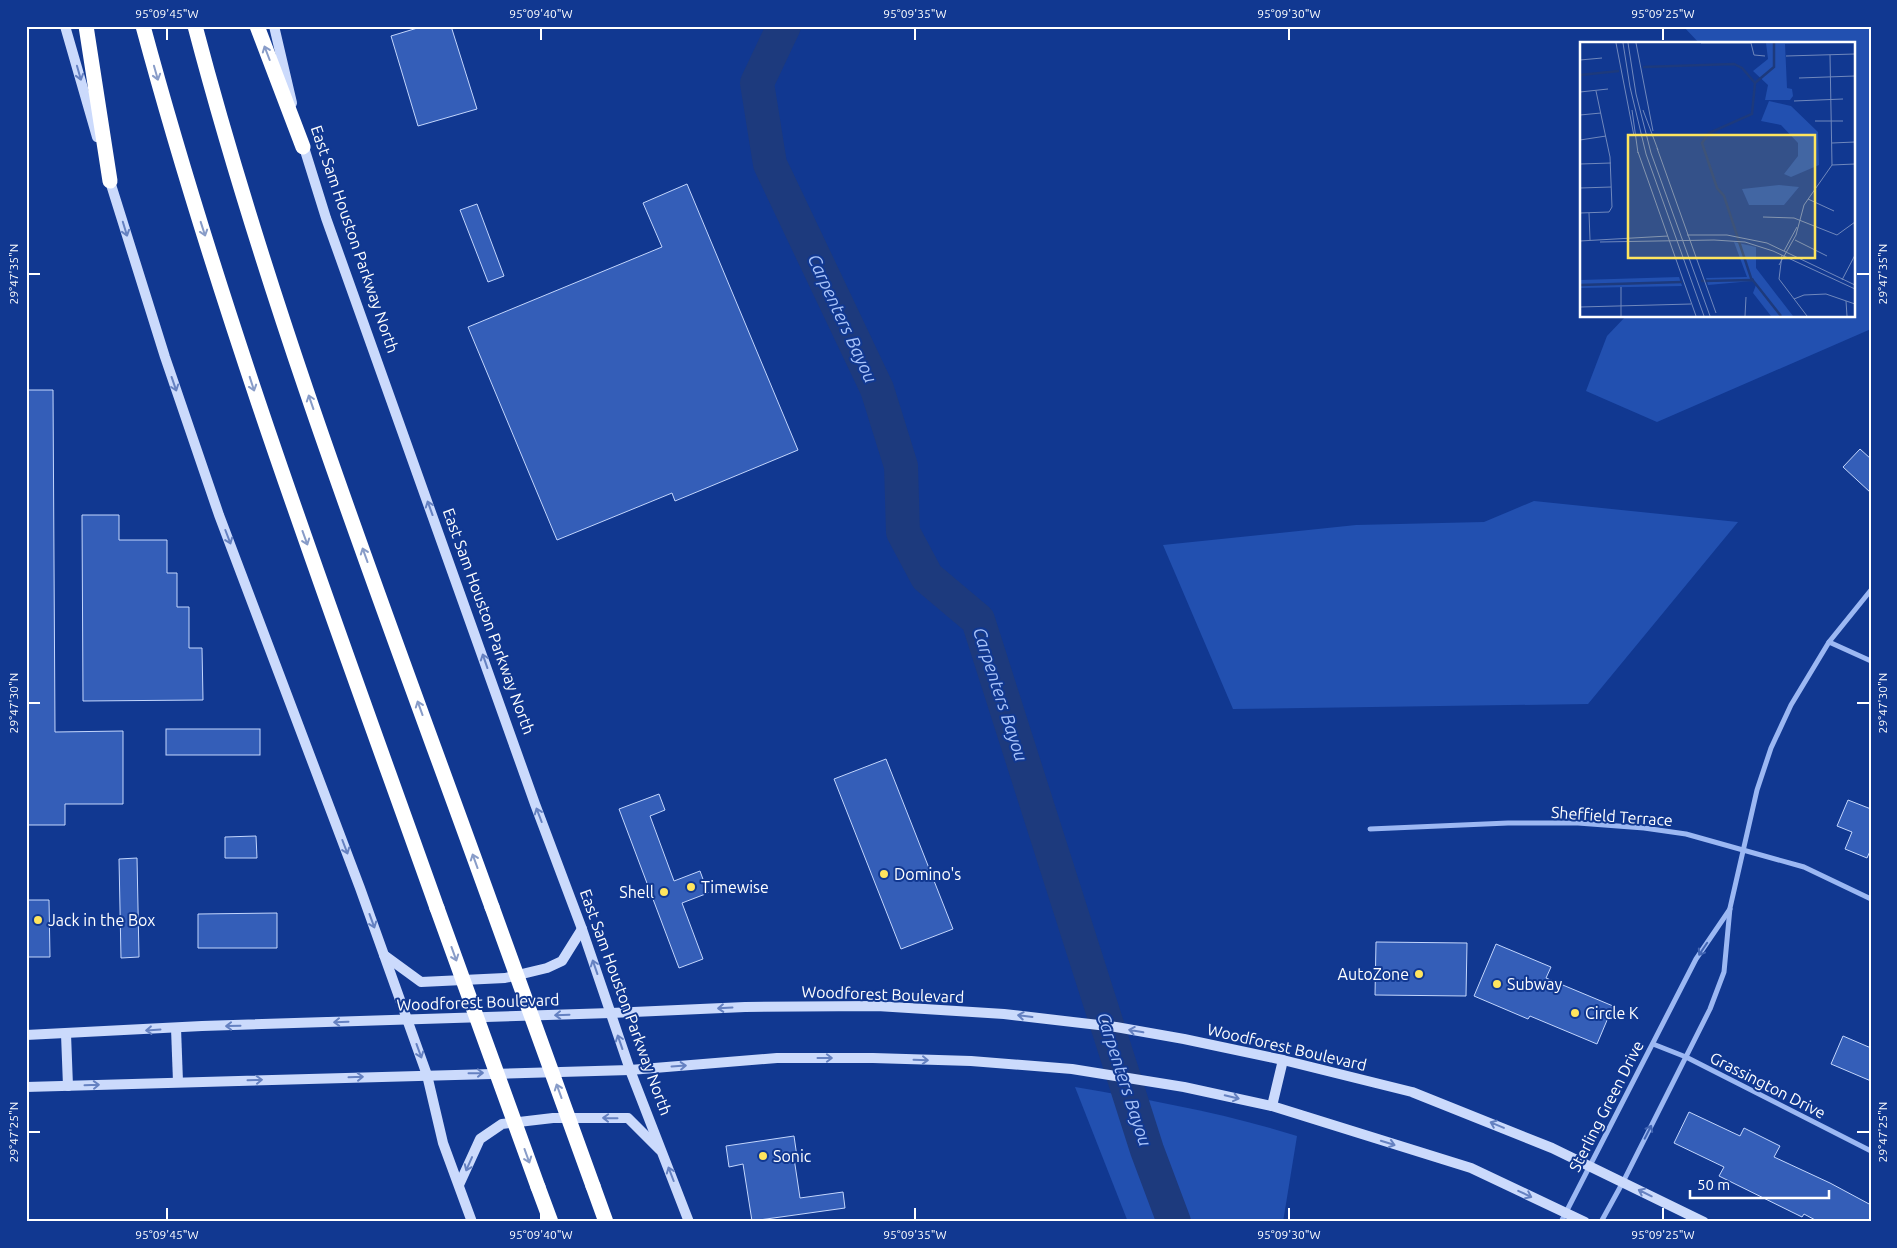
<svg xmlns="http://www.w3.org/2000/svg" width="1897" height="1248" viewBox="0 0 1897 1248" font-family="Ubuntu,sans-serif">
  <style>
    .green { fill: #2250b0 }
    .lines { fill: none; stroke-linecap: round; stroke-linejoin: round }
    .river { stroke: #1d3a7d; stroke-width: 34 }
    .building { fill: #345eb8; stroke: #c3d6fd }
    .street { stroke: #9cb8f3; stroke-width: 5 }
    .secondary { stroke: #cbdafc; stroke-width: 10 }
    .highway { stroke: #fff; stroke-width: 15 }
    .highway-bridge { stroke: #fff; stroke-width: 15 }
    .oneway { stroke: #889cc8 }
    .oneway2 { stroke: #6581c1 }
    .oneway3 { stroke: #4265b3 }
    .ticks { fill: none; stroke: #fff; stroke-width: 2 }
    .poi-dot { fill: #ffe55e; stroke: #113891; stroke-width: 2 }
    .labels { text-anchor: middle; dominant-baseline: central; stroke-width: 4; stroke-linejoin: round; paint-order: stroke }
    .street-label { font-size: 16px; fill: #fff; stroke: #113891 }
    .poi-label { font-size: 16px; fill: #fff; stroke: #113891; text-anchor: start }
    .water-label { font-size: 18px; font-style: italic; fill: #a8c3fa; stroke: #113891 }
    .inset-river { fill: none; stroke: #1d3a7d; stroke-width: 2.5 }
    .inset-road { fill: none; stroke: #7088bd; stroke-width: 1 }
    .view { fill: #ffe55e; fill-opacity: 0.15; stroke: #ffe55e; stroke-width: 2.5 }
    .inset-edge { fill: none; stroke: #fff; stroke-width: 2.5 }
    .neatline { fill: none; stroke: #fff; stroke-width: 2 }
    .ticks-label { font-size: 12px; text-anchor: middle; fill: #fff }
  </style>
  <rect width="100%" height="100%" fill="#113891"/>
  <g class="green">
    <path d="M 1683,26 L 1871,26 L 1871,329 L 1657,422 L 1586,391 L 1607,336 L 1626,316 L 1853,316 L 1853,44 L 1700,44 Z"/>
    <path d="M 1534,501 L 1738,522 L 1588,704 L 1233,709 L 1163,545 L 1356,525 L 1484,522 Z"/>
    <path d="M 1075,1087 C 1150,1100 1224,1113 1297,1136 L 1283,1222 L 1128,1222 Z"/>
  </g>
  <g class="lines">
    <path class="river" d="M 784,26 L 757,83 L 770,164 L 877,389 L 901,466 L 903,532 L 927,577 L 978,620 L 1147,1150 L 1174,1222"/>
  </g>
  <g class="building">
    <path d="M 424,26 L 451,26 L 477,109 L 418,126 L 391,36 Z"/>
    <path d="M 687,184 L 798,450 L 675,501 L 672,493 L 557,540 L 468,327 L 662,247 L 643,203 Z"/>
    <path d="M 477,204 L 504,276 L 488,282 L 460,210 Z"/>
    <path d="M 26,390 L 53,390 L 55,732 L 123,731 L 123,804 L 65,804 L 65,825 L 26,825 Z"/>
    <path d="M 1860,449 L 1871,459 L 1871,493 L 1843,467 Z"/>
    <path d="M 82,515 L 119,515 L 119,540 L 167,540 L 167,573 L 177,573 L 177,607 L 189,607 L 189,648 L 202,648 L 203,700 L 83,701 Z"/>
    <rect x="166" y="729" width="94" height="26"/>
    <path d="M 886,759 L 953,929 L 901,949 L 834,779 Z"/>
    <path d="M 659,794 L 665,810 L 650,816 L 674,881 L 700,871 L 708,893 L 682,903 L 703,959 L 679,968 L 619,809 Z"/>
    <path d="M 1848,800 L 1871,809 L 1871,849 L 1867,858 L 1845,849 L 1852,832 L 1837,826 Z"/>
    <path d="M 256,836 L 257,858 L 225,858 L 225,837 Z"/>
    <path d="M 137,858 L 139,957 L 121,958 L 119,859 Z"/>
    <path d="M 26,900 L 49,900 L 50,957 L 26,957 Z"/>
    <path d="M 277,913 L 277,948 L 198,948 L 198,914 Z"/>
    <path d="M 1376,942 L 1467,943 L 1466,996 L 1375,995 Z"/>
    <path d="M 1496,944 L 1551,967 L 1546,978 L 1613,1006 L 1597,1044 L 1530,1016 L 1528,1019 L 1474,996 Z"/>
    <path d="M 1843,1036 L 1871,1048 L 1871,1081 L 1831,1064 Z"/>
    <path d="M 1689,1112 L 1740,1136 L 1744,1128 L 1780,1146 L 1774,1157 L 1830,1183 L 1871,1205 L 1871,1222 L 1819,1222 L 1804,1214 L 1802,1217 L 1719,1176 L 1724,1167 L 1674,1143 Z"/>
    <path d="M 794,1136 L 797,1157 L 794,1158 L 800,1198 L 843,1192 L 845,1208 L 752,1221 L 743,1164 L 729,1167 L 726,1146 Z"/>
  </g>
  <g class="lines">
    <g class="street">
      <path d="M 1829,642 L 1871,661"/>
      <path d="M 1370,829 L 1508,823 L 1578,823 L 1644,828 L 1686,834 L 1804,867 L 1871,899"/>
      <path d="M 1653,1044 L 1686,1057 L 1871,1151"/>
      <path d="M 1561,1222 L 1696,959 L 1730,909"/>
      <path d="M 1601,1222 L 1623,1182 L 1710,1009 L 1724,972 L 1730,908 L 1757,790 L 1771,748 L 1791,705 L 1829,642 L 1871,590"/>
    </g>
    <g class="secondary">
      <path d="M 65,26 L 97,137"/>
      <path d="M 274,26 L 292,103"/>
      <path d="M 302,141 L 326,218 L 535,804 L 582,929 L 630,1070 L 689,1222"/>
      <path d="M 108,175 L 165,357 L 219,515 L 360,888 L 427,1075 L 443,1143 L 472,1222"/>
      <path d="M 384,955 L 421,982 L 505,978 L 547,968 L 562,961 L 582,929"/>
      <path d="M 176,1028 L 178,1082"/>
      <path d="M 66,1034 L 68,1086"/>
      <path d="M 26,1035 L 202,1026 L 611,1013 L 745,1007 L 877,1006 L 1004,1014 L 1116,1027 L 1184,1039 L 1283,1060 L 1412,1092 L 1552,1148 L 1704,1222"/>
      <path d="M 26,1087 L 630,1070 L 777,1058 L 873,1058 L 971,1061 L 1072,1069 L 1184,1087 L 1272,1106 L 1471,1168 L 1585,1222"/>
      <path d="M 1272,1106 L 1283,1060"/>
      <path d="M 459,1185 L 480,1139 L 502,1124 L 553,1118 L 628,1118 L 660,1150"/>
    </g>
    <g class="highway">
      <path d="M 86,26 L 110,181"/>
      <path d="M 143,26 C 224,326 333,616 437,908"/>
      <path d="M 195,26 C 274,326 387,616 492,907"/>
      <path d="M 257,26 L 303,147"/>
      <path d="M 593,1186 L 606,1222"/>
      <path d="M 538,1187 L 551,1222"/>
    </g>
    <g class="highway-bridge">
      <path d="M 492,907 L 593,1186"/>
      <path d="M 437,908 L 538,1187"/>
    </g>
  </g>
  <defs><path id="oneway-shaft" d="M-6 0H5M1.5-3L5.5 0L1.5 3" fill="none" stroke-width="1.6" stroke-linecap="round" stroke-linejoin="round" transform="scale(1.25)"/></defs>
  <g class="oneway">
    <use href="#oneway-shaft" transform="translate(267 53) rotate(-111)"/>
    <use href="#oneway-shaft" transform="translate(156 73) rotate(74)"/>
    <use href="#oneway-shaft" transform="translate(203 229) rotate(72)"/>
    <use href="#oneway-shaft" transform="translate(252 384) rotate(72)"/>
    <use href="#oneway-shaft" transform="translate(311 402) rotate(-109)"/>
    <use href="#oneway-shaft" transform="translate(305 538) rotate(70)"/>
    <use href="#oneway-shaft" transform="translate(365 555) rotate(-110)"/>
    <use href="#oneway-shaft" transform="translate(420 708) rotate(-110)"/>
    <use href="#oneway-shaft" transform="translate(475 861) rotate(-110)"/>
    <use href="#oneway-shaft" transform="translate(454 954) rotate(70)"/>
    <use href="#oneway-shaft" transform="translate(559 1091) rotate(-110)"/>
    <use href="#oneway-shaft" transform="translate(527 1156) rotate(70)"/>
  </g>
  <g class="oneway2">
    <use href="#oneway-shaft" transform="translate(79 73) rotate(74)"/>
    <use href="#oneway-shaft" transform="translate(125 229) rotate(73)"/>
    <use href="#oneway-shaft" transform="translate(174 384) rotate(71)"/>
    <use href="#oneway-shaft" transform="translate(430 508) rotate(-110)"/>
    <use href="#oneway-shaft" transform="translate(228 537) rotate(69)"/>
    <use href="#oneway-shaft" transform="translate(485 661) rotate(-109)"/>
    <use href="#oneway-shaft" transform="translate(539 815) rotate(-111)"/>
    <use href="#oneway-shaft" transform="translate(345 847) rotate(69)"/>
    <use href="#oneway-shaft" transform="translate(372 921) rotate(70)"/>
    <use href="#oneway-shaft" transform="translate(595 967) rotate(-109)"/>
    <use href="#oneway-shaft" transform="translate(725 1008) rotate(177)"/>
    <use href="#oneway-shaft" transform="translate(562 1015) rotate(178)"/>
    <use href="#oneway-shaft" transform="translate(1025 1016) rotate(-173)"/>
    <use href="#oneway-shaft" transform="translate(341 1022) rotate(178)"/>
    <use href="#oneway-shaft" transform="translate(233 1026) rotate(179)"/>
    <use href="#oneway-shaft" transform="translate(153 1030) rotate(176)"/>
    <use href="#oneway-shaft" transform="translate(1136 1031) rotate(-170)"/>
    <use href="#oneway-shaft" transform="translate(620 1042) rotate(-109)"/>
    <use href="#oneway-shaft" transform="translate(419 1051) rotate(70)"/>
    <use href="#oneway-shaft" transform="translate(825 1058)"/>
    <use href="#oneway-shaft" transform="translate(921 1060) rotate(2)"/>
    <use href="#oneway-shaft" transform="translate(679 1066) rotate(-4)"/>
    <use href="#oneway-shaft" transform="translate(476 1073) rotate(-1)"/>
    <use href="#oneway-shaft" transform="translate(356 1077) rotate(-2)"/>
    <use href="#oneway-shaft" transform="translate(255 1080) rotate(-2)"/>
    <use href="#oneway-shaft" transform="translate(92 1085) rotate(-2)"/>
    <use href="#oneway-shaft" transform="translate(1232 1097) rotate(13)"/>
    <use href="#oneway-shaft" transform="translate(610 1118) rotate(-179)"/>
    <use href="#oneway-shaft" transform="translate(1497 1125) rotate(-157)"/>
    <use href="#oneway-shaft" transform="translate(1388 1143) rotate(17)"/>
    <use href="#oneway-shaft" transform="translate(469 1164) rotate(114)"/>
    <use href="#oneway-shaft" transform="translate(671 1174) rotate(-111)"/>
    <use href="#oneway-shaft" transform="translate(1645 1193) rotate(-154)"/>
    <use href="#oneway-shaft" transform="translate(1525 1194) rotate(25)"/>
  </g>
  <g class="oneway3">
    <use href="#oneway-shaft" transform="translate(1703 949) rotate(124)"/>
    <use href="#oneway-shaft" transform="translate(1648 1132) rotate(-63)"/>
  </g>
  <path class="ticks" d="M 167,28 L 167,40M 541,28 L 541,40M 915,28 L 915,40M 1289,28 L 1289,40M 1663,28 L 1663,40M 28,274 L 40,274M 1857,274 L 1870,274M 28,703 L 40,703M 1857,703 L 1870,703M 28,1132 L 40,1132M 1857,1132 L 1870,1132M 167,1208 L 167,1220M 541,1208 L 541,1220M 915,1208 L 915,1220M 1289,1208 L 1289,1220M 1663,1208 L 1663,1220"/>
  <g class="poi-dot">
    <circle cx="884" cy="874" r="5"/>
    <circle cx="691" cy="887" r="5"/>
    <circle cx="664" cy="892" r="5"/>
    <circle cx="38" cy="920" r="5"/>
    <circle cx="1419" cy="974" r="5"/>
    <circle cx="1497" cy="984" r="5"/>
    <circle cx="1575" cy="1013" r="5"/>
    <circle cx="763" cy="1156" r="5"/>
  </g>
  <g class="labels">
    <g class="street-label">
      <text transform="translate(355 239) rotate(71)">East Sam Houston Parkway North</text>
      <text transform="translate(489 621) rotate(70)">East Sam Houston Parkway North</text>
      <text transform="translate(1612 816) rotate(4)">Sheffield Terrace</text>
      <text transform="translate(883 994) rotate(2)">Woodforest Boulevard</text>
      <text transform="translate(478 1002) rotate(-2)">Woodforest Boulevard</text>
      <text transform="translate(626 1002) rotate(70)">East Sam Houston Parkway North</text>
      <text transform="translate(1287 1047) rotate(13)">Woodforest Boulevard</text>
      <text transform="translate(1768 1085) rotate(27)">Grassington Drive</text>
      <text transform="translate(1606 1106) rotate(-63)">Sterling Green Drive</text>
    </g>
    <g class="poi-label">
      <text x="894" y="874">Domino's</text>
      <text x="701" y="887">Timewise</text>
      <text x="654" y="892" text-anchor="end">Shell</text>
      <text x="48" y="920">Jack in the Box</text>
      <text x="1409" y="974" text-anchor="end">AutoZone</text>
      <text x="1507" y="984">Subway</text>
      <text x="1585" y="1013">Circle K</text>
      <text x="773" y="1156">Sonic</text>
    </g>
    <g class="water-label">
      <text transform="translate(843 318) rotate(65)">Carpenters Bayou</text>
      <text transform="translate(1001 694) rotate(72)">Carpenters Bayou</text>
      <text transform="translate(1125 1079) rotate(72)">Carpenters Bayou</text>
    </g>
  </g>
  <g transform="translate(1580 42)">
    <rect width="275" height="275" fill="#113891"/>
    <path d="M 186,1 L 267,1 L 205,2 L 207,46 L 212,47 L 213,54 L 210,58 L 185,58 L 188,43 L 173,29 L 188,17 ZM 189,59 L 211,64 L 238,90 L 239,123 L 211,135 L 204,132 L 218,114 L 218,101 L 201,83 L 181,79 ZM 199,143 L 219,145 L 204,163 L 169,163 L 162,147 ZM 154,200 L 176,205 L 176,226 L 213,274 L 191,274 L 173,251 L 176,243 L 172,239 L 128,243 L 126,236 L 167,235 ZM 99,235 L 102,244 L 0,246 L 0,238 Z" fill="#2250b0"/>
    <path class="inset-river" d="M 194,1 L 194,25 L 175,41 L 172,72 L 129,91 L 122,101 L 137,146 L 144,154 L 171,236 L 201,274M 63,25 L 154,22 L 162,26 L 175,41M 0,33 L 39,29M 121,239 L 174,238M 0,243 L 102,240"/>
    <path class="inset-road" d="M 36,1 L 54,94M 43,1 L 50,45 L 66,112 L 124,274M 48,1 L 56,52 L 71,111 L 130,274M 56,1 L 73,89M 121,1 L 171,1M 171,1 L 174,13 L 185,14M 206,14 L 275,12M 0,18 L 22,16M 219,36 L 275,34M 0,50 L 28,47M 214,59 L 263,57M 52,68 L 58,111M 63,68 L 78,108M 0,73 L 21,71M 235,79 L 263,79M 0,98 L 26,94M 252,101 L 275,100M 77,106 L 136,271M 58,110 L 116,274M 0,122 L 31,121M 252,123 L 275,122M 0,146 L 31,145M 228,157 L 254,169M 0,171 L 29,170 L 32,165 L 30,115 L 16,49M 9,171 L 10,198M 183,175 L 214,176 L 257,193 L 275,180M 107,193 L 147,193 L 187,201 L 275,243M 215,198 L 247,214M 0,199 L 88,194M 20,200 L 134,198 L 165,200 L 193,209 L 275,247M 204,209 L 217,185M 202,213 L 199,237 L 227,274M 199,223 L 216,193 L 224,163 L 252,123 L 250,13M 262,238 L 275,213M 41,245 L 41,274M 214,257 L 224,253 L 246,252 L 275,262M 266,259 L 267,274M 0,265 L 111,262M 165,274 L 166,255"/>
    <path class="view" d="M 48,93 L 235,93 L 235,216 L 48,216 Z"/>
    <rect width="275" height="275" class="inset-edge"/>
  </g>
  <rect width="1897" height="1248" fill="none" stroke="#113891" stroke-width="55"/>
  <path d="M1690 1190v8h139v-8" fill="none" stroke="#ffffff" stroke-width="2.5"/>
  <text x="1697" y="1190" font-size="15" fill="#ffffff" stroke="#113891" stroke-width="4" paint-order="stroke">50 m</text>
  <rect x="28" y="28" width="1842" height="1192" class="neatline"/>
  <g class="ticks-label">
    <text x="167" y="18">95°09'45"W</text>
    <text x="541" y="18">95°09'40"W</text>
    <text x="915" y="18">95°09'35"W</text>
    <text x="1289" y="18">95°09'30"W</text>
    <text x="1663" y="18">95°09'25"W</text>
    <text transform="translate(14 274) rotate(-90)" y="4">29°47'35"N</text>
    <text transform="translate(1883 274) rotate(-90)" y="4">29°47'35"N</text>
    <text transform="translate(14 703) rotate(-90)" y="4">29°47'30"N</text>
    <text transform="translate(1883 703) rotate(-90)" y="4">29°47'30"N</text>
    <text transform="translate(14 1132) rotate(-90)" y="4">29°47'25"N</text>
    <text transform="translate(1883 1132) rotate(-90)" y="4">29°47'25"N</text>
    <text x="167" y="1239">95°09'45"W</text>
    <text x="541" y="1239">95°09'40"W</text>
    <text x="915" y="1239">95°09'35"W</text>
    <text x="1289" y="1239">95°09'30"W</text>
    <text x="1663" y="1239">95°09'25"W</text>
  </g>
</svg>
